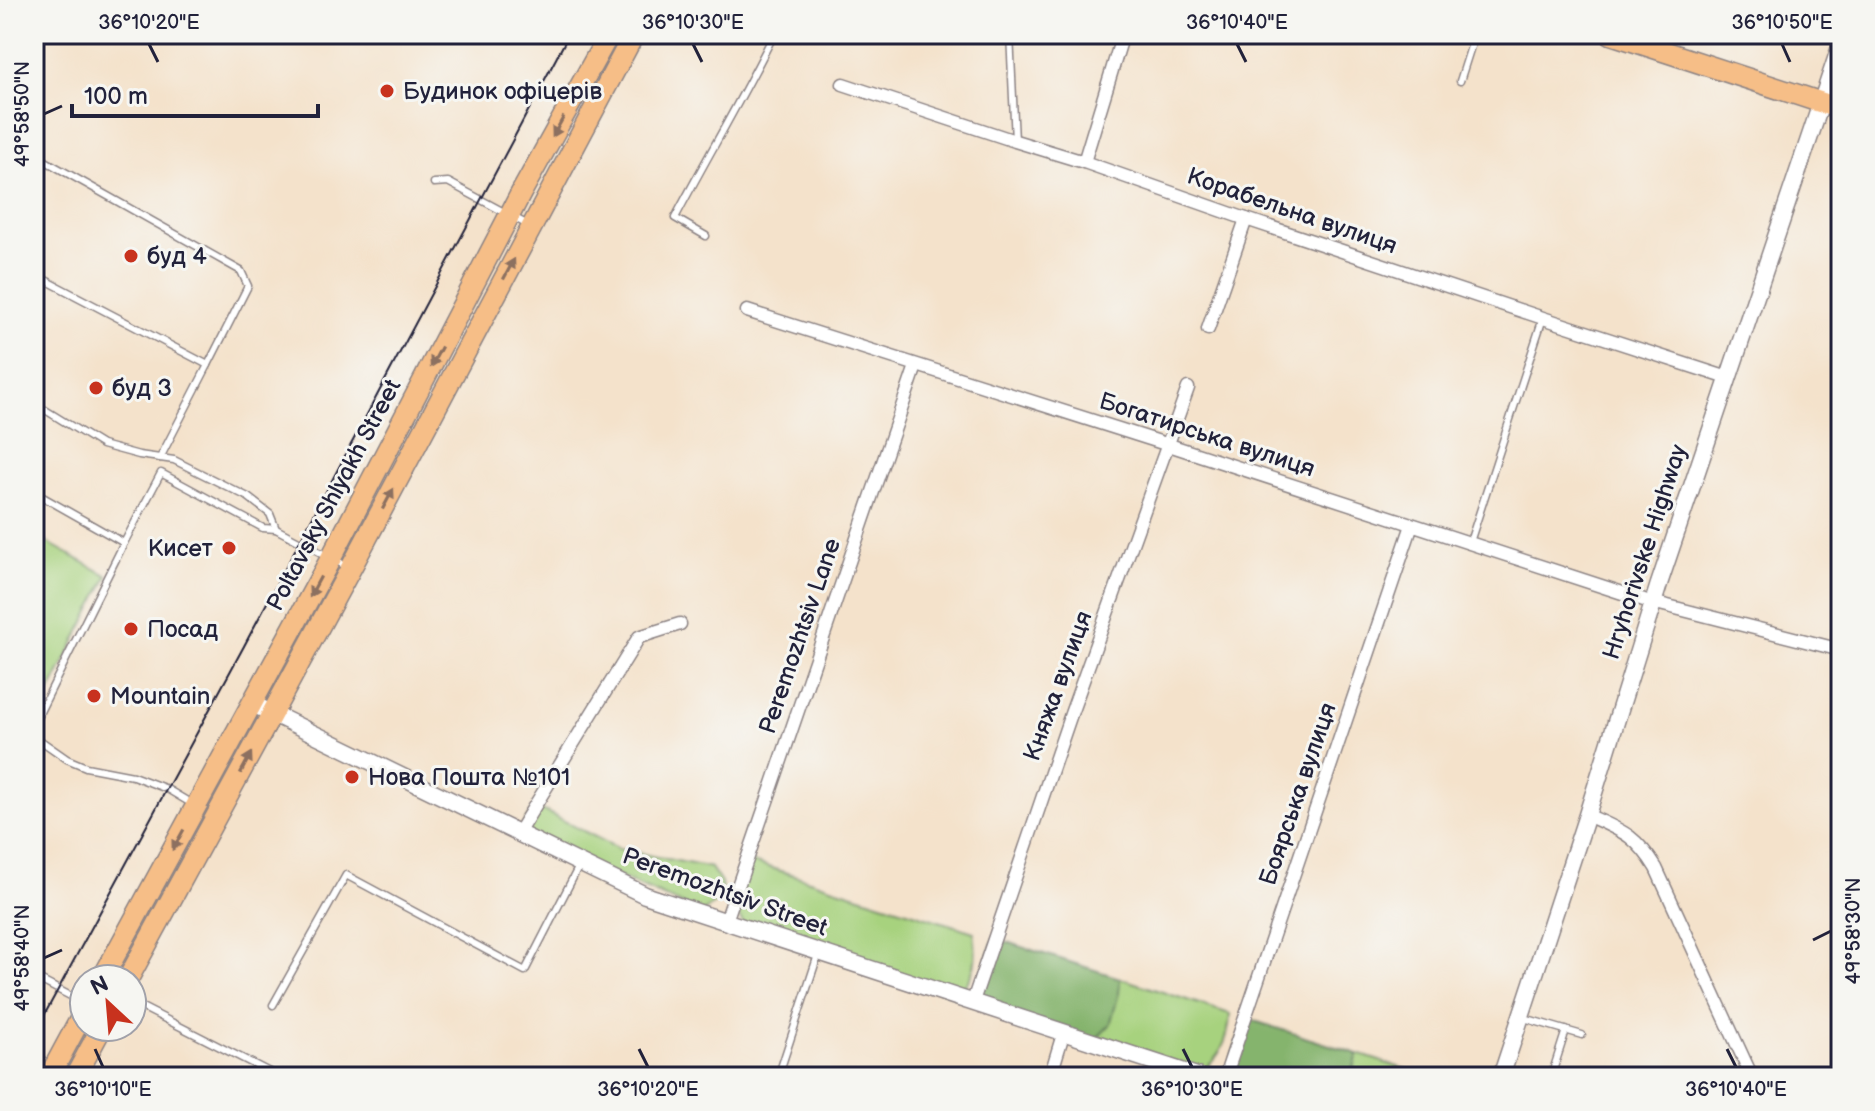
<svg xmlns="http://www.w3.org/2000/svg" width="1875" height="1111" font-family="'Balsamiq Sans',sans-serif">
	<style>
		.green { fill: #a7d27e; stroke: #647a5c; stroke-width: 2 }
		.forest { fill: #85b46d; stroke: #546b54; stroke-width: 2 }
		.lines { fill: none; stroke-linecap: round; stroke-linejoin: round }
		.service-casing { stroke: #8b8283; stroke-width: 9 }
		.minor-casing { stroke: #8b8283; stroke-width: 15 }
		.tertiary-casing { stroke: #8b8283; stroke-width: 19 }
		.primary-casing { stroke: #8b8283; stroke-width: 23 }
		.service { stroke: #fff; stroke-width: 6 }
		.minor { stroke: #fff; stroke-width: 12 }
		.tertiary { stroke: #fff; stroke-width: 16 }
		.primary { stroke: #f6be87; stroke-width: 20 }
		.tram { stroke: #22223b; stroke-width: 2 }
		.oneway { fill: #8c7061 }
		.ticks { fill: none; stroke: #22223b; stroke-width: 3 }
		.poi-dot { fill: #c8321e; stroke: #f6f6f2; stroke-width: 3 }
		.labels { text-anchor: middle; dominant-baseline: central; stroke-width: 6; stroke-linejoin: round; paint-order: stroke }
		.poi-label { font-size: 24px; fill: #22223b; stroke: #f6f6f2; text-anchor: start }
		.street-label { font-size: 24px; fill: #22223b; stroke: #f6f6f2 }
		.neatline { fill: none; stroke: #22223b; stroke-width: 3 }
		.ticks-label { font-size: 20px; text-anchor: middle; fill: #22223b }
	</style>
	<rect width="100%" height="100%" fill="#f6f6f2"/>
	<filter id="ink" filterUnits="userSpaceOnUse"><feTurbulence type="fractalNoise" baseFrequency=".0125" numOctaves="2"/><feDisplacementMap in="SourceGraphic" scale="16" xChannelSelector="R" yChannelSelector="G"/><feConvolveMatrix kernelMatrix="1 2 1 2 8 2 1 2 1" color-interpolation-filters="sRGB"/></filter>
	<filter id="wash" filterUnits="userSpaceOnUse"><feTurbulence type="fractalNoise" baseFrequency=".006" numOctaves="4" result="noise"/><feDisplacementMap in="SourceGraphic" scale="32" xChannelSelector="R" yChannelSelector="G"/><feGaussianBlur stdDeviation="1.8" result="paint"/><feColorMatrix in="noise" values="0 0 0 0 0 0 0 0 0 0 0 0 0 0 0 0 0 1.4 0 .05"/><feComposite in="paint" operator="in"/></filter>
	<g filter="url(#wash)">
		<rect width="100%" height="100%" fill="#f4e2cb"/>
		<g class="green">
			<path d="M34 535 108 576 42 707 34 703Z"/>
			<path d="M534 806 619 849 711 868 721 883 723 897 702 913 518 833Z"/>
			<path d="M746 860 974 932C978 960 976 974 957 996L745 927 732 904Z"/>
			<path d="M1120 978 1230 1014C1229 1043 1219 1058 1197 1076L1094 1041 1119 993Z"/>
			<path d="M1358 1054 1429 1077H1351Z"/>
		</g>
		<g class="forest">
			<path d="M994 938 1120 978 1119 993 1110 1025 1094 1041 973 1001Z"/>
			<path d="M1245 1018 1358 1054 1351 1077H1225Z"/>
		</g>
	</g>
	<g filter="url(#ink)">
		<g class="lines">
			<defs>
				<g id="service">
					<path d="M1010 34 1015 141"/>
					<path d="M1460 81 1475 34"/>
					<path d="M34 160 42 159 241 271 248 286 208 365"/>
					<path d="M434 183 448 182 528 225"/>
					<path d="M706 236 675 218C707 157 743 97 774 34"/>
					<path d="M34 274 208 365 160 458"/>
					<path d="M34 403 102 445 139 455 174 460 248 497 270 514 276 529"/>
					<path d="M34 492 124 543 161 473 263 528 276 529 348 567"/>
					<path d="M1470 542 1543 318"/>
					<path d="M34 724 124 543"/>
					<path d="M34 736 67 759 86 767 133 776 167 789 194 805"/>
					<path d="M34 977 84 1003"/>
					<path d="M132 1002 279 1077"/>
					<path d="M273 1005 346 875 525 971 580 864"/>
					<path d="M1524 1018 1582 1035"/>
					<path d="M778 1077 818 955"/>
					<path d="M1551 1077 1566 1030"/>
				</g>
				<g id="minor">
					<path d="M843 84 1015 141 1084 162 1246 219 1543 318 1728 378"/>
					<path d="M1084 162 1123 34"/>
					<path d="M747 311 1169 445 1644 600 1841 650"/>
					<path d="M1208 329 1246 219"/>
					<path d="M1587 815C1622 831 1635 834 1656 868L1752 1077"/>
					<path d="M518 833 639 637 680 624"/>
					<path d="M726 921 916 366"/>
					<path d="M973 1001 1072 711 1188 388"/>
					<path d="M1050 1077 1064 1031"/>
					<path d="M1225 1077 1412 525"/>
				</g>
				<g id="tertiary">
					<path d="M261 708 645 895 1200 1077"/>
					<path d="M1501 1077 1587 815 1659 584 1841 44"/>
				</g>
				<g id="primary">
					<path d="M1611 34 1841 109"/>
					<path d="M102 979 331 558 521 193 609 34"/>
					<path d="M128 979 351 568 634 34"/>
					<path d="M49 1077 84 1012"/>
					<path d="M75 1077 102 1027"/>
				</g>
			</defs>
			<use href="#service" class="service-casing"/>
			<use href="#minor" class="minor-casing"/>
			<use href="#tertiary" class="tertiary-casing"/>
			<use href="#primary" class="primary-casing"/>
			<use href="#service" class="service"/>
			<use href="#minor" class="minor"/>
			<use href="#tertiary" class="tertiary"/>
			<use href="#primary" class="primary"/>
			<path class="tram" d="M34 1034 244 646 569 34"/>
		</g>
		<defs><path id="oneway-solid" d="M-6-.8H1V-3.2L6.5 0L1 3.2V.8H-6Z" transform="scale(2)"/></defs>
		<g class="oneway">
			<use href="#oneway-solid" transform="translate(558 127) rotate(119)"/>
			<use href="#oneway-solid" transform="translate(509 269) rotate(-62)"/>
			<use href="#oneway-solid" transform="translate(436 357) rotate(118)"/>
			<use href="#oneway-solid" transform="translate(388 499) rotate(-62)"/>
			<use href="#oneway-solid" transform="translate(315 587) rotate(118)"/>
			<use href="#oneway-solid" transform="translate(246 763) rotate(-62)"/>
			<use href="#oneway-solid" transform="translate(178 840) rotate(119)"/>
		</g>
	</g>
	<path class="ticks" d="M149 44 158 62M693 44 702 62M1237 44 1246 62M1782 44 1790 62M44 114 62 106M1813 940 1831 931M44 958 62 950M95 1049 103 1067M639 1049 648 1067M1183 1049 1192 1067M1727 1049 1736 1067"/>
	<g class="poi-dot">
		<circle cx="387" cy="91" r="8"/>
		<circle cx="131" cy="256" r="8"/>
		<circle cx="96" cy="388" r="8"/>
		<circle cx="229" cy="548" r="8"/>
		<circle cx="131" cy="629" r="8"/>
		<circle cx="94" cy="696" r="8"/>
		<circle cx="352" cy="777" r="8"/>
	</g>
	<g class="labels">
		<g class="poi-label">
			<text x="403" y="91">Будинок офіцерів</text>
			<text x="147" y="256">буд 4</text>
			<text x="112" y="388">буд 3</text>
			<text x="213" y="548" text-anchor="end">Кисет</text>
			<text x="147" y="629">Посад</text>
			<text x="110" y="696">Mountain</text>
			<text x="368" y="777">Нова Пошта №101</text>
		</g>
		<g class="street-label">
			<text transform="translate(1292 211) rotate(19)">Корабельна вулиця</text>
			<text transform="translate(1207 435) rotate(18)">Богатирська вулиця</text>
			<text transform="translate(334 495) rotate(-62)">Poltavsky Shlyakh Street</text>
			<text transform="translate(1645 552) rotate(-72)">Hryhorivske Highway</text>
			<text transform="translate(800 636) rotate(-71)">Peremozhtsiv Lane</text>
			<text transform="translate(1058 686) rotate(-70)">Княжа вулиця</text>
			<text transform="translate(1298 794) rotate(-71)">Боярська вулиця</text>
			<text transform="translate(725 892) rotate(20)">Peremozhtsiv Street</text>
		</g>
	</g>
	<rect width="1875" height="1111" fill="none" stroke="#f6f6f2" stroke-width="88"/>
	<g transform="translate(108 1003) rotate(334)"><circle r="38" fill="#f6f6f2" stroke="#a1a1a9" stroke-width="2"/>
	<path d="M0-6L14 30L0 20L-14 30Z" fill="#c8321e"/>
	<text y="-12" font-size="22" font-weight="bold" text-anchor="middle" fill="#22223b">N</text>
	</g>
	<path d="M72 104v12h246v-12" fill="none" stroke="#22223b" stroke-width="4"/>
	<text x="84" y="104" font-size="24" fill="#22223b" stroke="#f6f6f2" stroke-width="6" paint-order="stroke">100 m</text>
	<rect x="44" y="44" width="1787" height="1023" class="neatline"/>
	<g class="ticks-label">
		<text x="149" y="29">36°10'20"E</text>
		<text x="693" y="29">36°10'30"E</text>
		<text x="1237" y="29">36°10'40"E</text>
		<text x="1782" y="29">36°10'50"E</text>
		<text transform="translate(22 114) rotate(-90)" y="7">49°58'50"N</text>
		<text transform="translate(1853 931) rotate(-90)" y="7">49°58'30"N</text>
		<text transform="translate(22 958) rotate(-90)" y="7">49°58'40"N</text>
		<text x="103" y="1096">36°10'10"E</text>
		<text x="648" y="1096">36°10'20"E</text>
		<text x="1192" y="1096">36°10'30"E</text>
		<text x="1736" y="1096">36°10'40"E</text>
	</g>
</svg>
